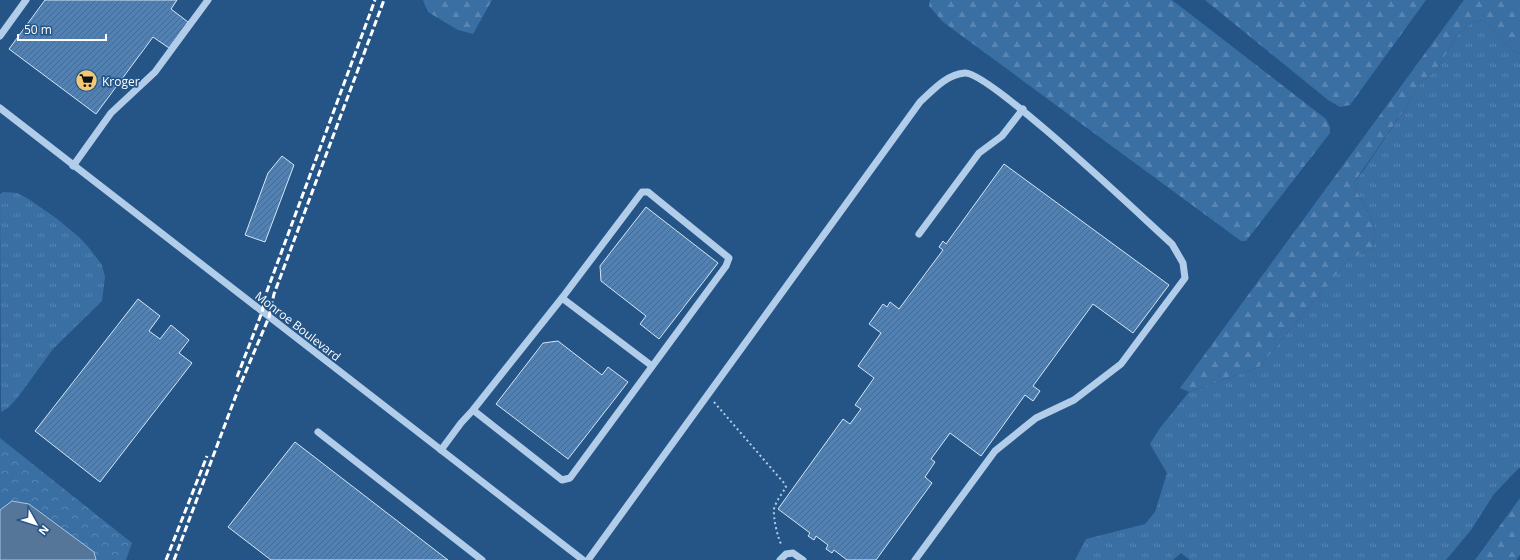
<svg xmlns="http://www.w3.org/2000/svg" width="1520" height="560" font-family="'Open Sans',sans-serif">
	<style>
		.grass { fill: url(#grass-tufts) }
		.forest { fill: url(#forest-firs) }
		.park { fill: url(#park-crowns) }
		.water { fill: #557599; stroke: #a5c8e9 }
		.building { fill: url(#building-hatch); stroke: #d5e6f7 }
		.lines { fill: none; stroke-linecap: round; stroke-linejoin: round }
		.path { stroke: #b1cde9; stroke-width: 2; stroke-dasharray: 2 3; stroke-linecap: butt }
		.minor { stroke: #b1cde9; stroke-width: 7 }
		.rail { stroke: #fff; stroke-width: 3; stroke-dasharray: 7 3; stroke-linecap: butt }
		.labels { text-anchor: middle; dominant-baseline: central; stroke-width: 3.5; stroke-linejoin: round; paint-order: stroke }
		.poi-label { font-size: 12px; fill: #fff; stroke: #255587; text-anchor: start }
		.street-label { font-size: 12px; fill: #fff; stroke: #255587 }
	</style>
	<defs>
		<pattern id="grass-tufts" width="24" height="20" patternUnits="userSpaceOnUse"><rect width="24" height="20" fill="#3a6fa4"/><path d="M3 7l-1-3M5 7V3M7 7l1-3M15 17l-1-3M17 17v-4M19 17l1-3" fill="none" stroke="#5885b2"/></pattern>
		<pattern id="forest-firs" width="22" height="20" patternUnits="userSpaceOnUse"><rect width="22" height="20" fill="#3a6fa4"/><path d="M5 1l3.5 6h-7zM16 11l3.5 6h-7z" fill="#5885b2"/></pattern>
		<pattern id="park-crowns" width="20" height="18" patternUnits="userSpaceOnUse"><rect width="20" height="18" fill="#3a6fa4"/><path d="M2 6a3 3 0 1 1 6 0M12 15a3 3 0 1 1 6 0" fill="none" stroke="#5885b2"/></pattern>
		<pattern id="building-hatch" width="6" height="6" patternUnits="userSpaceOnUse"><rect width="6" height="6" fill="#5281b1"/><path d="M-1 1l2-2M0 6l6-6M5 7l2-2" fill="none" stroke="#4f6984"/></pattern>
	</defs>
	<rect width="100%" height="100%" fill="#255587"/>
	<g class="grass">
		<path d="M1483 20 1513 51 1520 54V467L1494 494 1471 530 1446 560H1190L1181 553 1173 560H1075L1086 539 1145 524 1155 512 1167 473 1150 444 1160 428 1189 392 1259 367 1348 260 1373 248 1375 226 1353 184 1363 171 1408 104 1422 81 1437 69 1456 37 1471 23Z"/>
		<path d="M3 192 17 193 27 198 56 218 79 237 90 249 102 265 105 277 102 301 53 349 18 397 8 408 1 412 0 194Z"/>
	</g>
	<g class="forest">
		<path d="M423 0H492L473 34 458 30 428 12Z"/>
		<path d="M930 0H1172L1326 119 1330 127V133L1246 241H1241L943 22 929 6Z"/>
		<path d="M1205 0H1426L1350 105 1340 107 1328 100Z"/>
		<path d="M1464 0H1520V54L1513 51 1483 20 1471 23 1456 37 1437 69 1422 81 1408 104 1353 184 1375 226 1373 248 1348 260 1259 367 1189 392 1180 388Z"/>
		<path d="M1520 498V555L1516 560H1475Z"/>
	</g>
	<path class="park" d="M0 438 132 543 126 560H0Z"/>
	<path class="water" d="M12 501 29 504 94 552 96 560H0V510Z"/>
	<g class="building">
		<path d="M45 0H177L171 9 188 22 169 48 153 37 96 114 9 49Z"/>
		<path d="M282 156 294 165 265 242 245 235 268 173Z"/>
		<path d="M1004 164 1169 285 1133 333 1093 304 1033 386 1040 391 1033 401 1025 395 981 456 950 433 931 459 935 462 925 477 932 483 876 560H847L834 550 832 553 826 549 828 545 816 536 814 540 808 536 810 533 778 509 843 419 850 424 861 409 855 405 874 378 858 366 881 333 869 324 883 304 887 307 890 302 899 309 943 250 939 247 943 241 946 244Z"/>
		<path d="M646 207 718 263 659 339 640 324 646 316 601 281 600 266Z"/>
		<path d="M138 299 160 316 149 331 160 339 171 325 189 340 179 353 192 363 100 482 35 431Z"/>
		<path d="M558 341 602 375 608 367 628 382 568 459 496 404 543 343Z"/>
		<path d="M295 442 448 560H271L228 527Z"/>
	</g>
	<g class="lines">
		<path class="path" d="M714 402 784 483 786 487C782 494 776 501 774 509 773 518 778 539 782 546"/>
		<g class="minor">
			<path d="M0 36 26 0"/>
			<path d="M0 108 583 560"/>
			<path d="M73 166 111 113 155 72 208 0"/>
			<path d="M919 234 979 153 1002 136 1023 109"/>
			<path d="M562 298 652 366"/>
			<path d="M318 432 482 560"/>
			<path d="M441 450 461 423 473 410 562 298 642 192H648L729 258 726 266 570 478 562 480 473 410"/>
			<path d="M588 560 920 102C933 90 947 74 965 73 990 72 1144 219 1172 244L1183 263 1185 278 1121 364 1074 400 1036 418 995 451 915 560"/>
			<path d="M780 560 786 554 793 553 803 560"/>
		</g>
		<g class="rail">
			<path d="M237 377 262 312 267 291 375 0"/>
			<path d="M166 560 207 456"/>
			<path d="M174 560 238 390 269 317 274 294 384 0"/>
		</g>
	</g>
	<defs>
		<symbol id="supermarket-disc" viewBox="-11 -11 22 22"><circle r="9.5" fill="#f2c875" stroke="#255587"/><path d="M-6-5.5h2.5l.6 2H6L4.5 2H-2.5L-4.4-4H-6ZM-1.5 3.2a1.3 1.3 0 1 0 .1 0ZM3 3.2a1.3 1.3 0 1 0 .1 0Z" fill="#111"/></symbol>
	</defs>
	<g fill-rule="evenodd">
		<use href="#supermarket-disc" x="74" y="68" width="25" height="25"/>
	</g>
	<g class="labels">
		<g class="poi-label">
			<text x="102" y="81">Kroger</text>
		</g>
		<g class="street-label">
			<text transform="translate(298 326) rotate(38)">Monroe Boulevard</text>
		</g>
	</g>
	<g transform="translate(36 524) rotate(129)" stroke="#255587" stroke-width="3" paint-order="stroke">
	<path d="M0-3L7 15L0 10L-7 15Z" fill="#ffffff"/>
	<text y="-6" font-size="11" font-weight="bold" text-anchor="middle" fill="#ffffff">N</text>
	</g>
	<path d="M18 34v6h88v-6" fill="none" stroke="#ffffff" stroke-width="2"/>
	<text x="24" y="34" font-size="12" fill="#ffffff" stroke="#255587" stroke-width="3" paint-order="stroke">50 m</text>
</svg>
